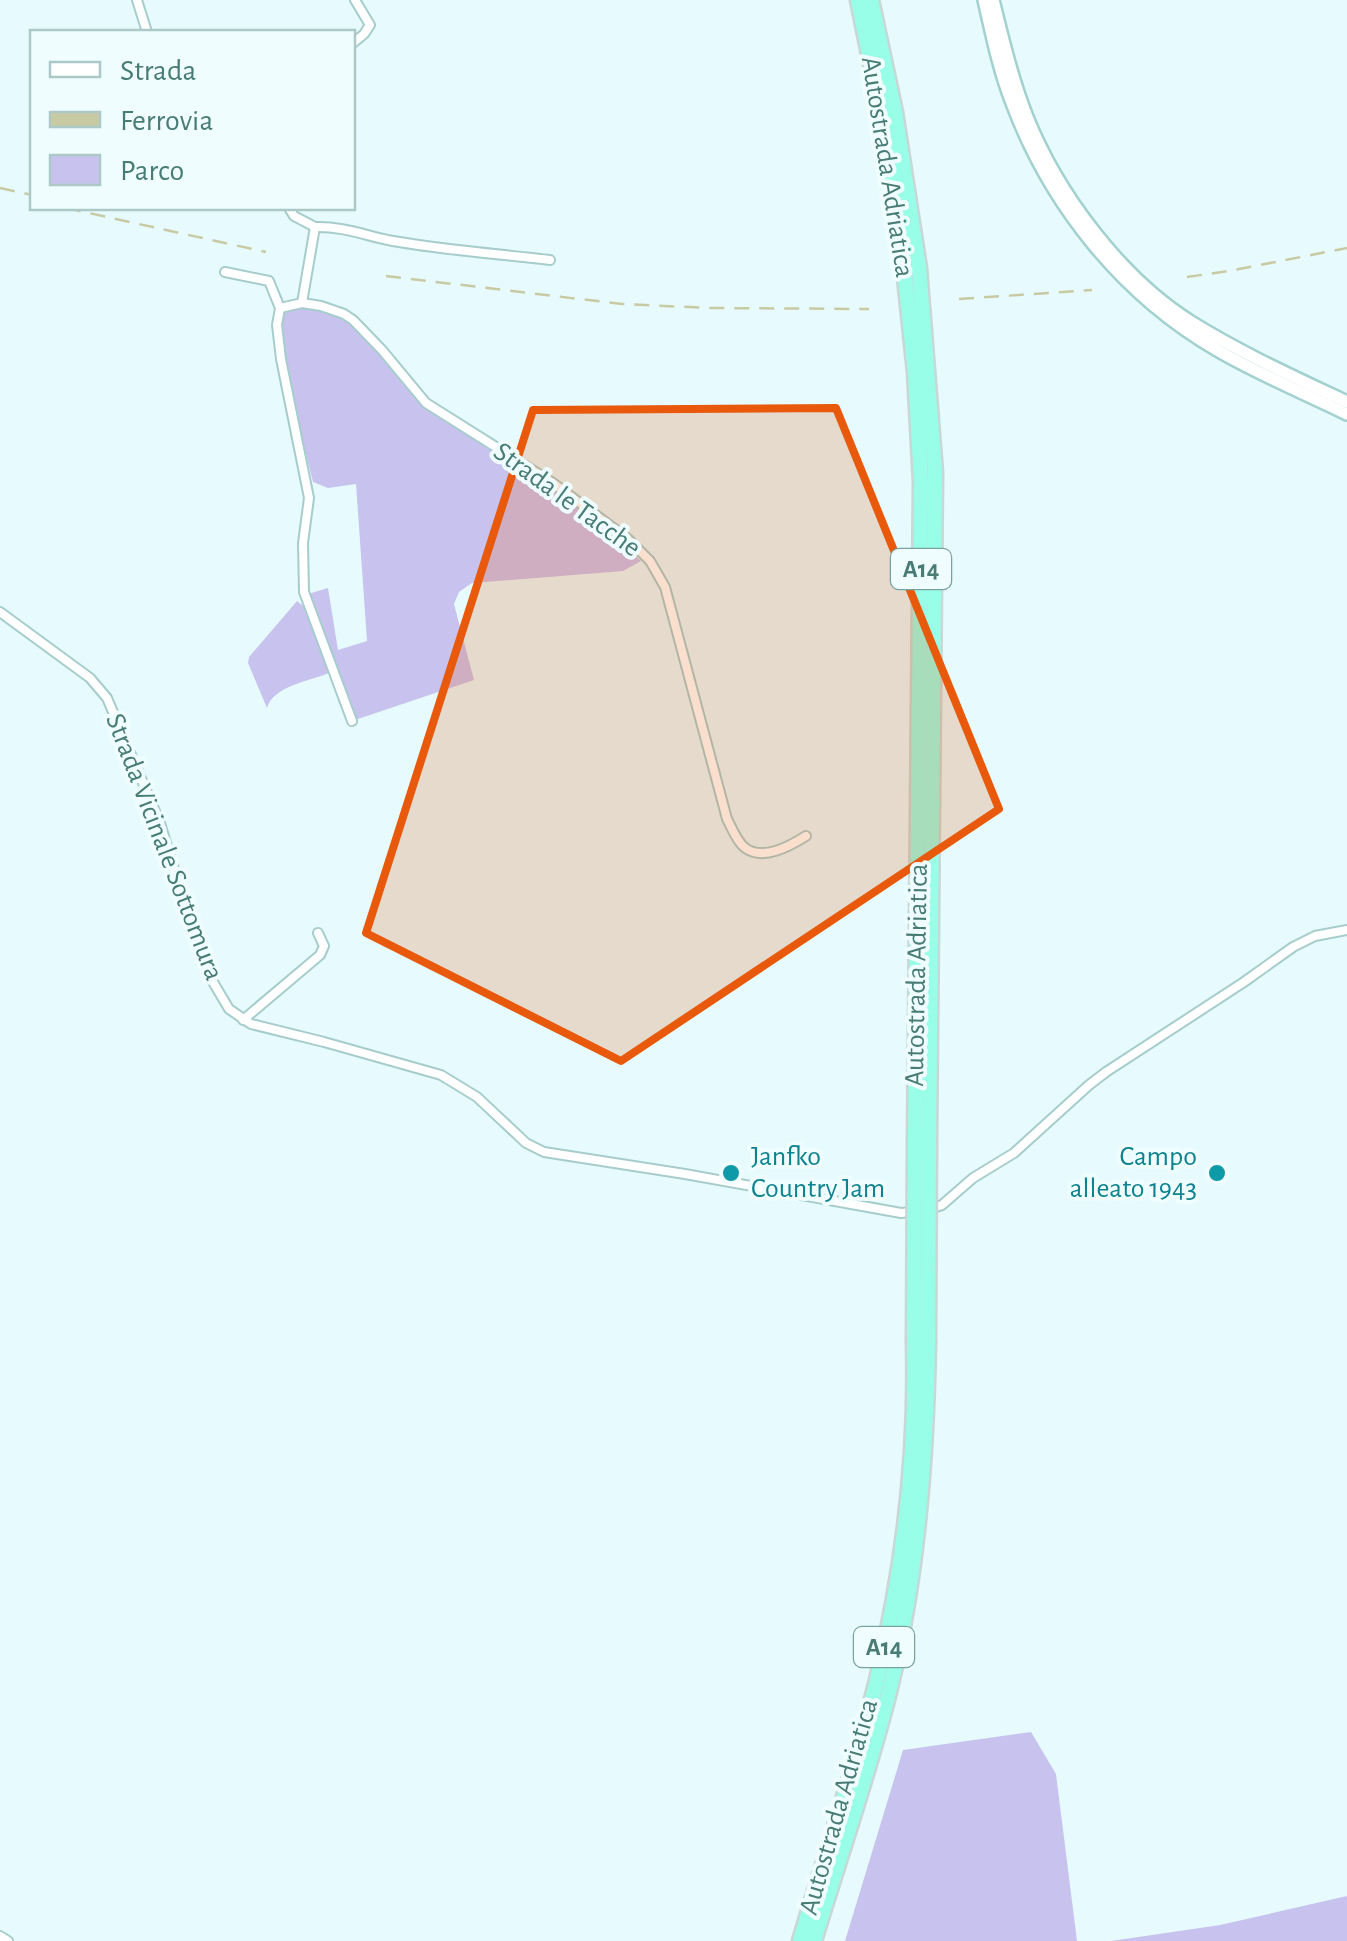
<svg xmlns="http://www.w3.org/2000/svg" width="1347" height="1941" font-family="'Alegreya Sans',sans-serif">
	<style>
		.green { fill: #c8c3ee }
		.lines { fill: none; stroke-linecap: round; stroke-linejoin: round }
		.minor-casing { stroke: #a6cdcc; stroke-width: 12 }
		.secondary-casing { stroke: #a3d1cf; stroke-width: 16 }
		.motorway-casing { stroke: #c8d8d6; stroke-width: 19 }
		.minor { stroke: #fff; stroke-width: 8 }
		.secondary { stroke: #fff; stroke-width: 11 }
		.motorway { stroke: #98fee8; stroke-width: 14 }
		.rail { stroke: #c8caa3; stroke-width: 2.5; stroke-dasharray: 15 10; stroke-linecap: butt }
		.motorway-bridge-casing { stroke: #c8d8d6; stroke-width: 19; stroke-linecap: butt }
		.motorway-bridge { stroke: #98fee8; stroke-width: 14 }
		.marked { fill: #e8590c; fill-opacity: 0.2; stroke: #e8590c; stroke-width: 8; stroke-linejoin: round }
		.culture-dot { fill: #0f9aa8; stroke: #effdff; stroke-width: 4 }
		.labels { text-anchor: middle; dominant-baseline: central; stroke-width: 8; stroke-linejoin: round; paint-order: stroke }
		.shield { fill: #effdff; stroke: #7aa39e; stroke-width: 2.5 }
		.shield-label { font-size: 25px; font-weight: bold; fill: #487c75 }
		.street-label { font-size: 28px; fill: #487c75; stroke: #effdff }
		.culture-label { font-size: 28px; fill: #0d838f; stroke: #effdff; text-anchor: start }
	</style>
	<rect width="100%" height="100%" fill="#e7fbfe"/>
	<g class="green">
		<path d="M302 303 344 314 426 403 553 483 641 561 623 571 472 583 459 592 454 604 474 680 352 721 308 594 328 588 338 650 367 641 356 484 328 488 313 482 287 379 282 317 291 305Z"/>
		<path d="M297 601 306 608 329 673C310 681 273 686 267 708L248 663 249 657Z"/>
		<path d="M1031 1732 1056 1774 1077 1941H845L903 1750Z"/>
		<path d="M1347 1896V1941H1111L1220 1925Z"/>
	</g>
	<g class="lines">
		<defs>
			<g id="minor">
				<path d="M137 0 147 32"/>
				<path d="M352 44 364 34 370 25 355 0"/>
				<path d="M289 208 294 216 315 227"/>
				<path d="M225 272 269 281 280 308 277 325 281 359 309 498 303 543 304 592 352 721"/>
				<path d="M302 303 315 227C342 226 367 236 393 241 445 250 498 254 550 260"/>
				<path d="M280 308 302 303 321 306 344 314 353 320 382 350 426 403 553 483 628 539 650 561 665 587 727 819C732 828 736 840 744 847 762 862 790 846 806 836"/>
				<path d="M0 612 90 678 107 698 160 823 188 915 213 982 229 1009 251 1024 324 1042 441 1075 477 1097 526 1143 544 1152 685 1174 901 1213 924 1211 942 1205 973 1178 1014 1153 1089 1085 1106 1072 1244 982 1293 947 1315 936 1347 930"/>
				<path d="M243 1020 320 955 324 946 318 933"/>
				<path d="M0 1936 8 1941"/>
			</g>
			<g id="secondary">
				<path d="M984 0C992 35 999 70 1012 103 1050 205 1122 295 1217 350 1258 374 1304 393 1347 414"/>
				<path d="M993 0C1003 40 1012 79 1027 117 1058 194 1120 277 1191 322 1241 353 1294 377 1347 402"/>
			</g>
			<g id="motorway">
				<path d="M858 0 882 118 899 221 915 372 921 482 915 1143"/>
				<path d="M871 0 895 112 919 268 935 472 929 1143"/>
				<path d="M800 1941C825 1856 854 1771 876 1684 903 1573 917 1457 914 1343"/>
				<path d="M814 1941C839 1858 868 1776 889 1692 917 1578 926 1461 928 1344"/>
			</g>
		</defs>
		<use href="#minor" class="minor-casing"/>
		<use href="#secondary" class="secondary-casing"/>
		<use href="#motorway" class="motorway-casing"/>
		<use href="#minor" class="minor"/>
		<use href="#secondary" class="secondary"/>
		<use href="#motorway" class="motorway"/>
		<g class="rail">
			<path d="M0 188 32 195"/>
			<path d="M66 208 266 252"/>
			<path d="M386 276 622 304 710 308 869 309"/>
			<path d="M1187 277 1229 271 1347 248"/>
			<path d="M959 299 1092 290"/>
		</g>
		<defs>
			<g id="motorway-bridge">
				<path d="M914 1343 915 1143"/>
				<path d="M928 1344 929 1143"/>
			</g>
		</defs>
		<use href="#motorway-bridge" class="motorway-bridge-casing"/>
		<use href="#motorway-bridge" class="motorway-bridge"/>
	</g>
	<path class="marked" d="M836 408 999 809 621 1061 366 933 533 410Z"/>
	<g class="culture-dot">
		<circle cx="731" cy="1173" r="10"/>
		<circle cx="1217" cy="1173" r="10"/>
	</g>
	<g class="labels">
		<g class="shield">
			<rect x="891" y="549" width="60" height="40" rx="8"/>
			<rect x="854" y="1627" width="60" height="40" rx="8"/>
		</g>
		<g class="shield-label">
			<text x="921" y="569">A14</text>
			<text x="884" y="1647">A14</text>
		</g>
		<g class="street-label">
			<text transform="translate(887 167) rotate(81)">Autostrada Adriatica</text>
			<text transform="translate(567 500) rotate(36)">Strada le Tacche</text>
			<text transform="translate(164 847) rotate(69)">Strada Vicinale Sottomura</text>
			<text transform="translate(917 975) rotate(-89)">Autostrada Adriatica</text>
			<text transform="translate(839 1807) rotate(-74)">Autostrada Adriatica</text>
		</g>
		<g class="culture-label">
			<text x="751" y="1157">Janfko<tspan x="751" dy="32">Country Jam</tspan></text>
			<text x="1197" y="1157" text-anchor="end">Campo<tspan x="1197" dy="32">alleato 1943</tspan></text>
		</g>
	</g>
	<rect x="30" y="30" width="325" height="180" fill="#effdff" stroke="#acc9c8" stroke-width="2.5"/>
	<rect x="50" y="62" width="50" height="15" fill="#ffffff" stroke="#acc9c8" stroke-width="2.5"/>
	<text x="120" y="80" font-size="30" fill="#487c75">Strada</text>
	<rect x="50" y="112" width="50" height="15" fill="#c8caa3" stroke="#acc9c8" stroke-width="2.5"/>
	<text x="120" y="130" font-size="30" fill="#487c75">Ferrovia</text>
	<rect x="50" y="155" width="50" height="30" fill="#c8c3ee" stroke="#acc9c8" stroke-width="2.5"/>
	<text x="120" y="180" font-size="30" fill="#487c75">Parco</text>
</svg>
